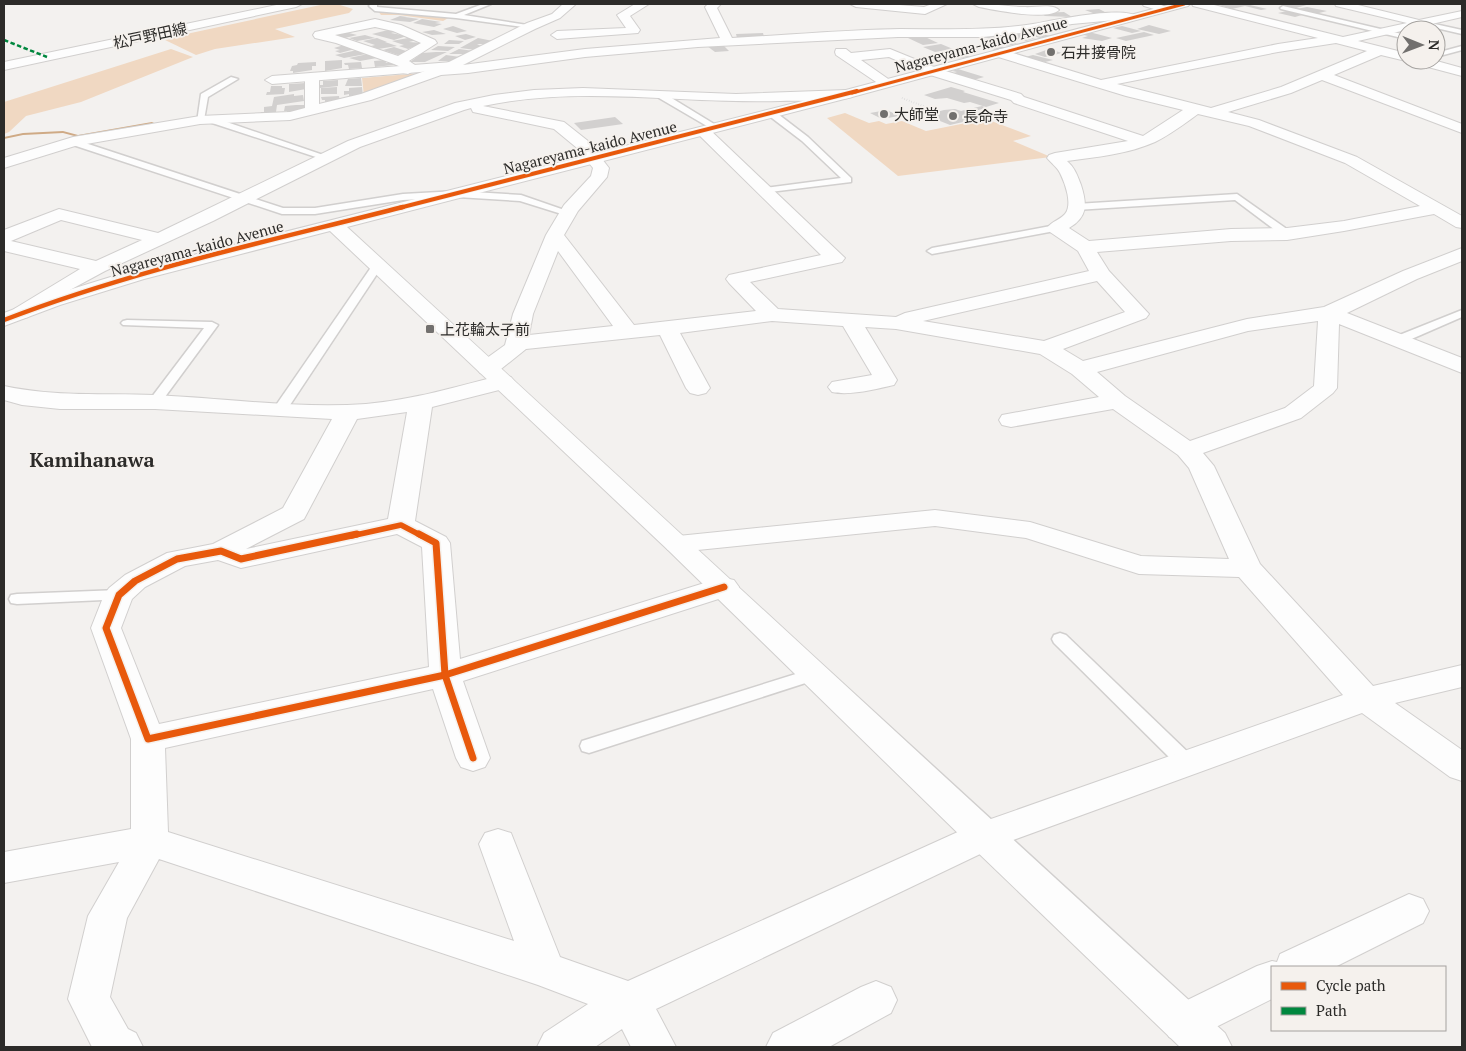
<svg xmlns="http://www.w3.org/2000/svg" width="1466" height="1051" font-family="'PT Serif','Noto Sans JP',serif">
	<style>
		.green { fill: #f0d8c2 }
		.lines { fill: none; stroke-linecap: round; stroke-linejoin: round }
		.stream { fill: #cfaa85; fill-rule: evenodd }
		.building { fill: #d2d0cf }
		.lane-casing { stroke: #d1cfce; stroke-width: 3 }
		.street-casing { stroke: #d1cfce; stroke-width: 2 }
		.secondary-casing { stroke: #d1cfce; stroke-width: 2 }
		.primary-casing { stroke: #d1cfce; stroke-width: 2 }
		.path { stroke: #d4d4d4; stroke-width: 2; stroke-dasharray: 0.5 2; stroke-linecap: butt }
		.lane { fill: #fdfdfd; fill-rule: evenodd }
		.street { fill: #fdfdfd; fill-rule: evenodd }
		.secondary { fill: #fdfdfd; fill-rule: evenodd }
		.primary { fill: #fdfdfd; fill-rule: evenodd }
		.quiet { stroke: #00873e; stroke-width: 2.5; stroke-dasharray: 4.5 2.5; stroke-linecap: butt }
		.cycleway-far4-casing { stroke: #f5f1ed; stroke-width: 4.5 }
		.cycleway-far3-casing { stroke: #f5f1ed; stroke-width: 5.5 }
		.cycleway-far2-casing { stroke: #f5f1ed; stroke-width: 7 }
		.cycleway-far1-casing { stroke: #f5f1ed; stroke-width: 9 }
		.cycleway-casing { stroke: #f5f1ed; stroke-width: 10 }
		.cycleway-far4 { stroke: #e8590c; stroke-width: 3 }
		.cycleway-far3 { stroke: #e8590c; stroke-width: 4 }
		.cycleway-far2 { stroke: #e8590c; stroke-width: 4.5 }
		.cycleway-far1 { stroke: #e8590c; stroke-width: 5.5 }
		.cycleway { stroke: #e8590c; stroke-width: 7 }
		.poi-dot { fill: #72706e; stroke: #f5f1ed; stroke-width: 2 }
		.labels { text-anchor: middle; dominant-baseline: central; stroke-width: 4; stroke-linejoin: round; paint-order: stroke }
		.far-street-label { font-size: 15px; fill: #2c2b29; stroke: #f5f1ed }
		.far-poi-label { font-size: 15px; fill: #2c2b29; stroke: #f5f1ed; text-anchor: start }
		.quarter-label { font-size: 20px; font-weight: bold; fill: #2c2b29; stroke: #f5f1ed }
	</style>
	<rect width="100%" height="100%" fill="#f3f1ef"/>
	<g class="green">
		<path d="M325 4H337L353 9 349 13 275 29 295 37 215 49 196 55 163 39Z"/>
		<path d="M378 11 452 16 443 21 399 15H381Z"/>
		<path d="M171 49 193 57 81 102 26 116 9 132 4 134V102Z"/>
		<path d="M422 73 364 96 362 78Z"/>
		<path d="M845 113 869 123 879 121 886 124 902 121 926 131 986 119 1031 136 1013 141 1051 157 898 176 827 118Z"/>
	</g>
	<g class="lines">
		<path class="stream" d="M152 122 154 123V124L78 137 63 133 23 135 4 139V137L23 133 63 131 78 135Z"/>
	</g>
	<g class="building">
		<path d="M1216 4H1246L1267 9 1261 10 1245 6 1232 9Z"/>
		<path d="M1287 4H1310L1296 8 1282 5Z"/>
		<path d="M1307 7 1327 11 1315 14 1296 9Z"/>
		<path d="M1099 9 1109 14 1098 15 1085 10Z"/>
		<path d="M1287 11 1302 15 1295 17 1278 13Z"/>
		<path d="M1064 12 1072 17 1045 16 1041 13Z"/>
		<path d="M400 16 407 17H405L419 19 410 22 390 20Z"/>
		<path d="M422 19 441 22 435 23 442 24 434 27 413 23Z"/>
		<path d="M1149 25 1171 31 1159 34 1137 29Z"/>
		<path d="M453 26 467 31 457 33 443 29Z"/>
		<path d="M1122 26 1141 31 1132 33 1113 28Z"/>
		<path d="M388 30 395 32 391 33 407 36 394 40 372 34Z"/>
		<path d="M434 30 446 34 432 35 422 32Z"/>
		<path d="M1028 30 1050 36 1040 38 1017 32Z"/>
		<path d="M345 32 357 35 345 38 334 34Z"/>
		<path d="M1089 32 1097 34 1112 38 1102 41 1082 38 1088 36 1080 34Z"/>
		<path d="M1144 32 1154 35 1126 41 1116 38Z"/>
		<path d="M763 33 764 37 737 38 736 34Z"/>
		<path d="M466 34 476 37 465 40 455 36Z"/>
		<path d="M1019 34 1036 38 1026 41 1008 36Z"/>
		<path d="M365 35 375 38 357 41 349 38Z"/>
		<path d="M923 36 938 43 923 45 908 38Z"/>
		<path d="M994 36 1018 44 1006 46 985 37Z"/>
		<path d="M377 38 387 42H385L397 46 378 49 371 46 375 45 363 41Z"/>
		<path d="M408 38 417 40 409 42 423 43 408 49 399 46 404 45 392 41Z"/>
		<path d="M478 38 493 41 487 44H477L481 46 476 50 460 48Z"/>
		<path d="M449 40 464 41 459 44H444Z"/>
		<path d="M992 43 1006 48 995 50 981 45Z"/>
		<path d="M941 44 953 49 935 52 923 47Z"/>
		<path d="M344 45 355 49 340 53 335 51 340 50 334 48Z"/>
		<path d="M723 45 729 51 715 52 707 46Z"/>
		<path d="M438 46 455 47 448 51 431 50Z"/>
		<path d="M394 47 409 52 398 55 383 50Z"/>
		<path d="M459 49 474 51 468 54H449Z"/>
		<path d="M1049 49 1062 53 1045 57 1035 54Z"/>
		<path d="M357 50 366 54 344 58 335 55Z"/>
		<path d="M956 50 970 57 954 59 941 52Z"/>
		<path d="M436 52H447L425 62H410L422 53Z"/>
		<path d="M368 54 377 58 360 61 349 58Z"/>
		<path d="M446 55 460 57 451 61H438Z"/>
		<path d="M1033 55 1053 60 1045 62 1025 57Z"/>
		<path d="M342 60V68L325 71V61Z"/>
		<path d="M385 60 386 63H393V65L375 67 374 61Z"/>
		<path d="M316 62V66H312V70L293 73V71H290L292 66 297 65 298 63Z"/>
		<path d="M361 62 362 68 349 69 348 65H345L344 63Z"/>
		<path d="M958 69 984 77 970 81 950 74 957 72 952 71Z"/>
		<path d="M361 78 362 86H345L348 79Z"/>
		<path d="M338 80V86L320 88V85H323V81Z"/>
		<path d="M306 83V89L289 92V84Z"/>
		<path d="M271 86H282V88H285L284 94 266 95 267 92H270Z"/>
		<path d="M337 87V94H321V88Z"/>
		<path d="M362 87 363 96 349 97V94L344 95V91H349V88Z"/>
		<path d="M951 87 965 91 963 92 999 103 986 107 970 102 964 103 947 98 935 99 924 95Z"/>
		<path d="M294 94V96L303 95 304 101 277 105 276 112 273 113V115L260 116 261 112H264V107L272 106 274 97Z"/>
		<path d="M339 96 340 102 325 104V100H322L321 97Z"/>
		<path d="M296 105H305V110L287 113V111H284L285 106Z"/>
		<path d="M982 106 987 108 965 113 980 118 950 125 925 115 944 110 955 109 961 111Z"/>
		<path d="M887 110 899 116 882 119 870 113Z"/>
		<path d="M615 117 623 124 581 130 574 123Z"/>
	</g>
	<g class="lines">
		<defs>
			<g id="lane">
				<path d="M371 4H377V7L456 14 483 4H491L464 15 534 26 531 28 456 18 375 11 369 6Z"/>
				<path d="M1283 6 1406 35V39L1281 9 1280 8Z"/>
				<path d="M1421 21 1462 30V34L1419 24 1418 23Z"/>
				<path d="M1462 46V50L1436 57V53Z"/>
				<path d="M231 77 238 79 208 97 204 120 197 122 201 94Z"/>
				<path d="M659 94H665L719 127 712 129 659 98Z"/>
				<path d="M768 111H774L808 137 851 178V182L762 193V189L765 188 841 178 802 141 768 115Z"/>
				<path d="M209 118H215L329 157 322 159 209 122Z"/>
				<path d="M73 139 283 208H315L403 194 457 191 521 195 573 213 568 216 520 201 457 197 403 200 315 214H282L70 144 69 142Z"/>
				<path d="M1237 194 1291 232V236H1283L1235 200 1076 210 1071 207 1076 204Z"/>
				<path d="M1056 225 1060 226V230L932 254 927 251 932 248Z"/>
				<path d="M378 262 383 265 286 411 279 415 274 414 272 411 374 263Z"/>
				<path d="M1462 310V317L1400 344 1396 345 1390 341 1392 338Z"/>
				<path d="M127 320 212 322 218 325 159 405 154 406 148 402 204 328 123 325 121 323 123 321Z"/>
				<path d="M119 590 125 591 127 595 125 599 17 604 11 603 9 599 11 595 17 594Z"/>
				<path d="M1060 633 1066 635 1194 758 1197 763 1194 768 1187 770 1180 768 1054 643 1052 639 1054 635Z"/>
				<path d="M815 668 821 670 824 674 821 678 589 753 582 751 580 746 582 741Z"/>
			</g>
			<g id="street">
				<path d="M563 4H576L560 18 535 29 463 65 585 49 720 38 705 7 708 4H721L717 8 732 38C788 35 844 30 900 29 944 29 989 31 1033 24 1051 21 1125 5 1137 17L1131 21 1115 20 1072 24 1031 32 983 37H898L698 47 585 57 468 73 441 75 371 100 290 120 200 124 75 146 4 168V158L73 137 200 116 290 112 305 108V77L312 73 319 77V104L361 94 447 63 527 23 552 14Z"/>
				<path d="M635 4H649L630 16 640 30 638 33 557 39 551 35 557 31 626 28 617 15Z"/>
				<path d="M850 4H887L924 7 932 4H947L925 14 856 7Z"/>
				<path d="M973 4C991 3 1007 7 1024 7 1034 8 1052 3 1059 10 1048 21 995 10 979 7Z"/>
				<path d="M1142 4H1159L1170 9 1164 12 1144 6Z"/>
				<path d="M1192 4H1210L1343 37 1407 23 1336 6 1335 4H1354L1419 20 1462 11V17L1358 41 1406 53V60H1410L1406 61 1381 55 1334 75 1462 124V133L1322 80 1291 93 1228 112 1259 120 1357 157 1462 216V228L1456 227 1434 214 1344 231 1287 240 1231 241 1097 252 1109 271 1149 314 1146 318 1063 349 1083 361 1247 319 1324 307 1403 271 1462 248V261L1417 279 1347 313 1462 358V373L1339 324 1337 388 1333 393 1301 418 1203 453 1214 466 1260 564 1373 686 1462 665V687L1395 703 1462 750V781L1450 777 1362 713 997 846 656 1009 676 1047H631L622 1029 595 1047H537L544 1033 588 1004 538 985 159 859 127 918 110 997 128 1029 136 1033 143 1047H92L68 999 88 916 119 862 4 883V852L131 829V739L91 628 104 595 109 588 125 575 167 553 213 544 283 508 332 419 155 409H60L22 405 4 400V386C56 397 102 393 154 395 225 398 296 409 366 404 413 400 458 386 503 375L511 377 515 382 511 387 432 407 415 521 446 537 450 543 460 659 714 580 724 578 734 580 739 587 734 594 463 681 490 758 485 767 473 771 461 767 456 758 433 689 165 748 168 832 514 941 479 844 485 833 498 829 511 833 560 957 628 981 971 826 1343 695 1239 577 1139 574 1026 538 935 526 678 552 668 550 664 544 668 538 678 536 935 510 1030 522 1141 556 1229 559 1189 468 1178 455 1113 409 1011 427 1002 425 999 420 1002 415 1099 397 1072 374 1040 354 896 329 865 327 897 380 894 385C876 389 850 396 832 392L828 387 832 382 872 375 843 326 772 321 680 333 710 388 706 393 698 395 690 393 686 388 660 335 526 349 496 373 488 375 480 373 477 368 480 363 505 345 513 314 546 235 564 205 591 176 593 168 577 148 554 129 473 112 471 108 464 110 360 147 213 221 105 271 68 291 28 317 21 319 14 317 11 313 14 309 80 269 4 251V230L59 209 158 233 348 141 455 103 494 95 534 90 583 88 736 94 847 90 852 91 854 94 852 97C830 103 803 100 780 101 681 104 580 85 483 106L564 122 588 141 609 168 607 177 578 211 564 235 634 325 756 311 729 283 726 279 729 275 821 255 698 134 695 131 698 128H708L845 258 842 262 750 282 778 309 896 317 905 313 1089 271 1078 251 1050 232 1047 228C1052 221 1060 220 1065 214 1073 204 1065 183 1060 173 1057 167 1051 163 1047 158L1049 155 1055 153 1128 141 1014 103 1011 100 927 74 889 57 861 60 894 83 892 86H882L836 55 835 52 836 49H846L851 53 890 49 939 69 1021 94 1024 97 1143 136 1183 110 1126 96 995 56 994 53 1000 49 1101 80 1278 44 1318 38 1193 6ZM1336 43 1367 51 1281 87 1211 108 1117 84 1278 52ZM1198 114 1249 126 1345 163 1420 206 1344 221 1287 228 1231 229 1089 241 1069 228C1088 217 1087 204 1081 185 1077 175 1075 168 1067 161 1097 157 1128 154 1155 142 1171 134 1184 124 1198 114ZM61 220 142 240 96 261 11 241ZM558 251 613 326 529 335 533 314ZM1097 281 1125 312 1044 341 923 321ZM1318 321 1314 386 1285 408 1190 441 1125 396 1097 372 1248 331ZM407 412 388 519 246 549 304 519 357 419ZM397 534 422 547 429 667 159 724 121 628 132 599 145 587 185 566 218 560 241 568Z"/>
				<path d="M375 19 401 25 435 40 437 43 409 61 415 65V70L408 74 403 73 401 67 394 64 336 43 315 38 313 35 315 32ZM375 27 393 31 421 43 398 56 335 35Z"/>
				<path d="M1411 60H1433L1462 68V76L1413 63Z"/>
				<path d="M1409 894 1423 899 1429 911 1423 923 1335 967H1272V999L1184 1043 1169 1037 1163 1023 1169 1009 1257 966 1272 961 1277 962 1280 954Z"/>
				<path d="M876 981 891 987 897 1000 891 1013 829 1047H766L773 1033 861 987Z"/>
			</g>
			<g id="secondary">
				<path d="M1172 4H1190L1188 6 852 97 347 227C640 495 931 766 1225 1033L1232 1047H1180L971 846 668 550 330 231 144 279 60 305 4 326V313L46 297 130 271 842 91Z"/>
				<path d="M452 62 457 63 459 66 457 69 272 84 265 80 272 76Z"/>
			</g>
			<path id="primary" d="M281 4H302L296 7 4 70V62Z"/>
		</defs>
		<use href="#lane" class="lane-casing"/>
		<use href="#street" class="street-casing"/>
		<use href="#secondary" class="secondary-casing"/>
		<use href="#primary" class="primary-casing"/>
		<path class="path" d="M902 98 936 111"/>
		<use href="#lane" class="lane"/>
		<use href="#street" class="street"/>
		<use href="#secondary" class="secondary"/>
		<use href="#primary" class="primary"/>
		<path class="quiet" d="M4 40 47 57"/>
		<defs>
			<path id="cycleway-far4" d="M852 93 1184 4"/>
			<path id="cycleway-far3" d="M399 208 857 91"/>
			<path id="cycleway-far2" d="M4 320C133 270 270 241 403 207"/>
			<path id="cycleway-far1" d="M351 536 401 525 422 536"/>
			<g id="cycleway">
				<path d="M357 534 241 559 221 551 177 559 135 581 119 595 106 628 148 739 445 675"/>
				<path d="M419 534 436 543 445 675"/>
				<path d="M445 675 473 758"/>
				<path d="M445 675 724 587"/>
			</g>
		</defs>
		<use href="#cycleway-far4" class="cycleway-far4-casing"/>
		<use href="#cycleway-far3" class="cycleway-far3-casing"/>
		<use href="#cycleway-far2" class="cycleway-far2-casing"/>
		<use href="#cycleway-far1" class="cycleway-far1-casing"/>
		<use href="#cycleway" class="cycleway-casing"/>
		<use href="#cycleway-far4" class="cycleway-far4"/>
		<use href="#cycleway-far3" class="cycleway-far3"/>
		<use href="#cycleway-far2" class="cycleway-far2"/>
		<use href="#cycleway-far1" class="cycleway-far1"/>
		<use href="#cycleway" class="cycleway"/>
	</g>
	<g class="poi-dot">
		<circle cx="1051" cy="52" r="5"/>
		<circle cx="884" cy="114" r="5"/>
		<circle cx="953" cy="116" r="5"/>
		<rect x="425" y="324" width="10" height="10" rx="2.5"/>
	</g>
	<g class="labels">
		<g class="far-street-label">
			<text transform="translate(150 35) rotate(-12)">松戸野田線</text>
			<text transform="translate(981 44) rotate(-15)">Nagareyama-kaido Avenue</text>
			<text transform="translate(590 147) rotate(-14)">Nagareyama-kaido Avenue</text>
			<text transform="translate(197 248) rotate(-15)">Nagareyama-kaido Avenue</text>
		</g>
		<g class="far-poi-label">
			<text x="1061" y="52">石井接骨院</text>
			<text x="894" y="114">大師堂</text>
			<text x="963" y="116">長命寺</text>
			<text x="440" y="329">上花輪太子前</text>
		</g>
		<g class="quarter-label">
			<text x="92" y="459">Kamihanawa</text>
		</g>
	</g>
	<rect width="1466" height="1051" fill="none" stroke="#2c2b29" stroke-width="10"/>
	<rect x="1271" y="966" width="175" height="65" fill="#f5f1ed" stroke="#a5a29f"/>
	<rect x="1281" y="982" width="25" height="8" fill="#e8590c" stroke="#a5a29f"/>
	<text x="1316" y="991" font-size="15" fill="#2c2b29">Cycle path</text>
	<rect x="1281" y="1007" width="25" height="8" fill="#00873e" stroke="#a5a29f"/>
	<text x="1316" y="1016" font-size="15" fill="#2c2b29">Path</text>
	<g transform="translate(1421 45) rotate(91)"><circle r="24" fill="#f5f1ed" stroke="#a5a29f"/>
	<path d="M0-4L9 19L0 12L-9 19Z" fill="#72706e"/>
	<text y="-8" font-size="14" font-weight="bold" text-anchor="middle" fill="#2c2b29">N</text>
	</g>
</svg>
